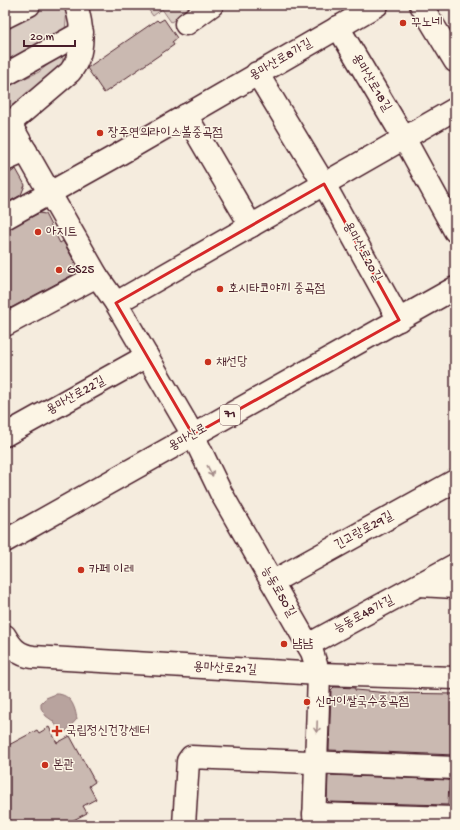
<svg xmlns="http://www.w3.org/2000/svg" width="460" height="830" font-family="'Gochi Hand','Poor Story',sans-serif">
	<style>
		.green { fill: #dbcec4; stroke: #927678 }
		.water { fill: #b8a39e; stroke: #8c6e70 }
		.building { fill: #cab9b1; stroke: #4a1f2b }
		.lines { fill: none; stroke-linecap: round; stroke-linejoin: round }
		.minor-casing { stroke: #4a1f2b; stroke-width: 25 }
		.major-casing { stroke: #4a1f2b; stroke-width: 25 }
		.minor { stroke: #fcf5e5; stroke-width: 22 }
		.major { stroke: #fcf5e5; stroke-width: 22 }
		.oneway { stroke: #a38a88 }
		.marked { fill: none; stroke: #d62828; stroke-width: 3; stroke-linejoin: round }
		.poi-dot { fill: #c8321e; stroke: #fcf5e5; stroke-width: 1.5 }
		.labels { text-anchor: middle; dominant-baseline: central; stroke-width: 3; stroke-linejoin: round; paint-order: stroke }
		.shield { fill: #fcf5e5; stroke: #7f5f63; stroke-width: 1 }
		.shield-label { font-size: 12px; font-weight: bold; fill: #4a1f2b }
		.poi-label { font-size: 13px; fill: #4a1f2b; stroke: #fcf5e5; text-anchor: start }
		.street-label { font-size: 13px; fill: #4a1f2b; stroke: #fcf5e5 }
	</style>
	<rect width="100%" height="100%" fill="#f5ecde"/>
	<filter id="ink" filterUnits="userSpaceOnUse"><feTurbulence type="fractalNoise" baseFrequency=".025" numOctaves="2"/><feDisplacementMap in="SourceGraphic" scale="8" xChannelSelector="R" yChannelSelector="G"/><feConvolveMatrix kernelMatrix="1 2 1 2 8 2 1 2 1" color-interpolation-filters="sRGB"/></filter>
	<g filter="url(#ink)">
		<g class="green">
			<path d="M48 5H66L67 9 65 31 5 68V26Z"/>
			<path d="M145 5H196L171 22 162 9 153 16Z"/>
			<path d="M60 57 63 58C65 79 20 99 5 110V87L39 72 56 58Z"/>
		</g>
		<path class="water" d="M56 694C71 694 75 707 77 719L65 732H61L53 721 46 716 41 708V703L46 698Z"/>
		<g class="building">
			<path d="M164 19 177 38 172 42 174 45 104 93 87 68 157 20 159 22Z"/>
			<path d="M16 169 25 185 21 195 5 204V176Z"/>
			<path d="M39 213 45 214 60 243 63 241 78 268V272L5 311V230Z"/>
			<path d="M334 687 355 688V690L389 693 455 694V755L329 750 331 690Z"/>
			<path d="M49 727 57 743 70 736 95 782 89 786 96 799 83 806 87 813 64 825H5V747L37 730 39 733Z"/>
			<path d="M328 775 449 780 448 805 329 802 327 800Z"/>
		</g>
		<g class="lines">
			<defs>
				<g id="minor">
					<path d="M76 5C83 28 86 53 70 72L16 118 12 124 13 129 97 276 116 303 193 435 221 493 312 652 319 674 314 825"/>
					<path d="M421 5 455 61"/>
					<path d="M5 17 29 5"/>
					<path d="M186 24 212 5"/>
					<path d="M338 27 404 138 455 231"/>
					<path d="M257 73 324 184 399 320"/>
					<path d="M5 75 82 32"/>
					<path d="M186 115 251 226"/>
					<path d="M5 160 26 151"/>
					<path d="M5 218 116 156 377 5"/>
					<path d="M116 303 455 109"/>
					<path d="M5 325 97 276"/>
					<path d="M5 435 147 356"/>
					<path d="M272 582 455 481"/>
					<path d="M419 585 455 587"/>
					<path d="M5 636C12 648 18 655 33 657L319 674 455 678"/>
					<path d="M308 645 455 565"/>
					<path d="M314 814 455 818"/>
					<path d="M184 825 188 761 191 757 455 768"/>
				</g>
				<path id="major" d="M5 541 455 288"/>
			</defs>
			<use href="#minor" class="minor-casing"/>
			<use href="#major" class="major-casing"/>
			<use href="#minor" class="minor"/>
			<use href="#major" class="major"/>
		</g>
		<defs><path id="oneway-shaft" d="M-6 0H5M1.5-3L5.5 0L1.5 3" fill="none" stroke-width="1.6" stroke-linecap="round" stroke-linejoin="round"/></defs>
		<g class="oneway">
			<use href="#oneway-shaft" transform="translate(210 471) rotate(63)"/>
			<use href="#oneway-shaft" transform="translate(317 727) rotate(92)"/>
		</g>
	</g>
	<path class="marked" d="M324 184 399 320 193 435 116 303Z"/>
	<g class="poi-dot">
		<circle cx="403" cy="23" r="4"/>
		<circle cx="100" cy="133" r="4"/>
		<circle cx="38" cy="232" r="4"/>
		<circle cx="59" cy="270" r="4"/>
		<circle cx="220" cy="289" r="4"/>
		<circle cx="208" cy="362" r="4"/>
		<circle cx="81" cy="570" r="4"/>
		<circle cx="284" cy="644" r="4"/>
		<circle cx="307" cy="702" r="4"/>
		<path d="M55 725h4v4h4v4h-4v4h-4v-4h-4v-4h4z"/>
		<circle cx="45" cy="765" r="4"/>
	</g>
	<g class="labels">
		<rect class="shield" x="220" y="405" width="20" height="20" rx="3"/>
		<g class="shield-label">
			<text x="230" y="415">71</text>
		</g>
		<g class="poi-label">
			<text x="411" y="23">꾸노네</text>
			<text x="108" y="133">장주연의라이스볼중곡점</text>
			<text x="46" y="232">아지트</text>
			<text x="67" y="270">GS25</text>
			<text x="228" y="289">호시타코야끼 중곡점</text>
			<text x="216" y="362">채선당</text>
			<text x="89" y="570">카페 이레</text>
			<text x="292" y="644">냠냠</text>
			<text x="315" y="702">신머이쌀국수중곡점</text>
			<text x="66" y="731">국립정신건강센터</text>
			<text x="53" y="765">본관</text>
		</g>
		<g class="street-label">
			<text transform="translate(281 60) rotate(-30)">용마산로8가길</text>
			<text transform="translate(371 83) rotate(59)">용마산로18길</text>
			<text transform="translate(362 252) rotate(61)">용마산로20길</text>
			<text transform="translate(76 396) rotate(-29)">용마산로22길</text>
			<text transform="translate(188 438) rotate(-29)">용마산로</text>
			<text transform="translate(364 531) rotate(-29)">긴고랑로29길</text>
			<text transform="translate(278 592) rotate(60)">능동로50길</text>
			<text transform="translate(364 615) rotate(-28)">능동로48가길</text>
			<text transform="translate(225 669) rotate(3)">용마산로21길</text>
		</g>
	</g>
	<rect width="460" height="830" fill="none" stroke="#fcf5e5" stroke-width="20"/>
	<rect x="10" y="10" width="440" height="810" fill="none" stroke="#4a1f2b" stroke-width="1.5" filter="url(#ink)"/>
	<path d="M24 40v6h51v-6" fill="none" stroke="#4a1f2b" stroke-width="2"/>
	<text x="30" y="40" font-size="12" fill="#4a1f2b" stroke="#fcf5e5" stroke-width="3" paint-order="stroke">20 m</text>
</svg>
